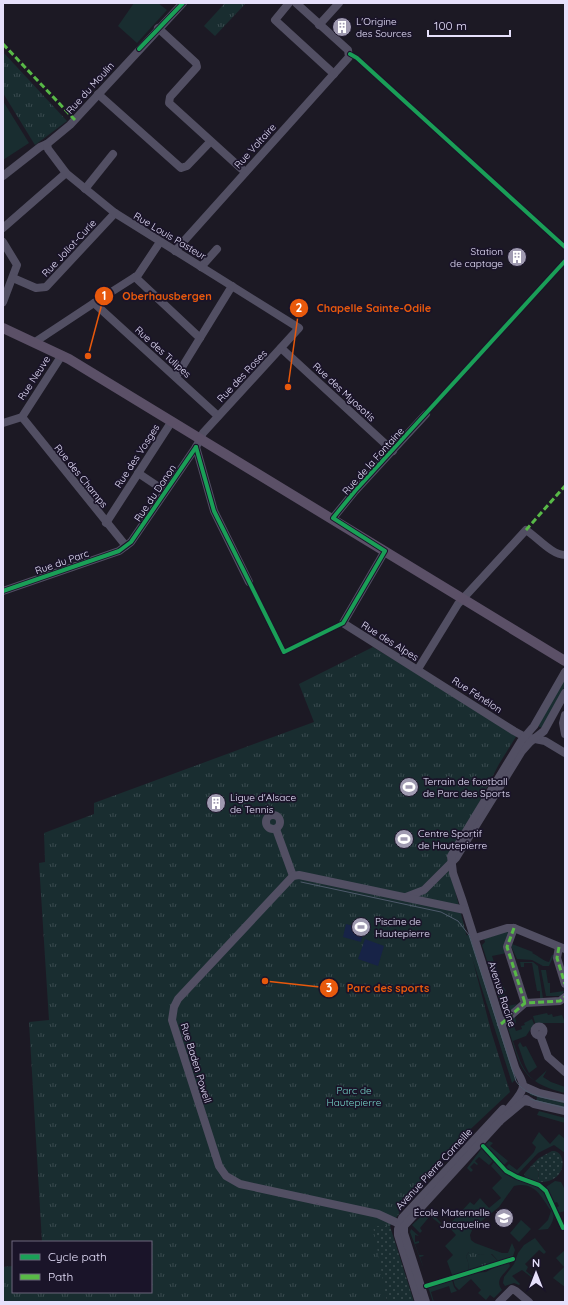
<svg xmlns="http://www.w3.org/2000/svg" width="568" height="1305" font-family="Quicksand,sans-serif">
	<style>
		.grass { fill: #192d30 }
		.park { fill: url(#park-tufts) }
		.garden { fill: url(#garden-dots) }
		.water { fill: #172347 }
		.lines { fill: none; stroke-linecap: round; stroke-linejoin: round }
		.minor { stroke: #524f63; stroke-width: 8 }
		.major { stroke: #5b5067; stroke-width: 10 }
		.tram { stroke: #4e5a6b; stroke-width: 1 }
		.quiet { stroke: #58b947; stroke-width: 3; stroke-dasharray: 6 3; stroke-linecap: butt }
		.cycleway-casing { stroke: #1a1429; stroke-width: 6 }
		.cycleway { stroke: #1a9f57; stroke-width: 4 }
		.labels { text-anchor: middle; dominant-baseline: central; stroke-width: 3.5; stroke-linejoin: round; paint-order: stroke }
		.poi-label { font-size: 10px; fill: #e6e0fb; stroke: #1a1429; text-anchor: start }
		.street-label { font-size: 10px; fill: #e6e0fb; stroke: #1a1429 }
		.park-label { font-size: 10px; fill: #74d3c7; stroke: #1a1429 }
		.leader { fill: none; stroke: #e8590c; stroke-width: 1.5 }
		.callout-dot { fill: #e8590c; stroke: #1a1429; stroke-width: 1.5 }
		.mark-label { font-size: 12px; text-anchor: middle; font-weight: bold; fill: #fff }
		.callout-label { font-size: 11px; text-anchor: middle; font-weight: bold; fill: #e8590c; stroke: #1a1429; stroke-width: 3.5; stroke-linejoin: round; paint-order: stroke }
	</style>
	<defs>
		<pattern id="park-tufts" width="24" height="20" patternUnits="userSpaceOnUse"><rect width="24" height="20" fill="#192d30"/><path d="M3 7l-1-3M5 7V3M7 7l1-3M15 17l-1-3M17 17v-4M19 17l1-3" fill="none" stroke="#3a4b4f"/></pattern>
		<pattern id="garden-dots" width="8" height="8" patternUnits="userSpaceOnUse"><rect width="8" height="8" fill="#192d30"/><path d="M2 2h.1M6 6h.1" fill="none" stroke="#3a4b4f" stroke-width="1.8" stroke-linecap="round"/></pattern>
	</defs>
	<rect width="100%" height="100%" fill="#1c1924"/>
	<g class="grass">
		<path d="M134 3H158L167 10 137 43 118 26Z"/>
		<path d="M3 101 29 143 3 160Z"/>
		<path d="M565 678V686L542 728 538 726Z"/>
		<path d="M505 932H511L507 953 492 956 495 965H496L501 983 506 991 504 992 508 1006 517 1004 505 1017 482 945 485 942 484 939Z"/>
		<path d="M470 934 517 1078 512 1083 465 936Z"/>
		<path d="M515 936 512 944 533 952 532 953C539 956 543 961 549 962L552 955H554L549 966H543L532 960 517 959 511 946Z"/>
		<path d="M520 962H533L538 966 543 998H540V991H537L532 963H524V967H521Z"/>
		<path d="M541 970H546L548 983H550V993L564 991 562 996H546Z"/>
		<path d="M547 1013 548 1015 552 1014 553 1017 562 1015 565 1023H535L533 1016Z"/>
		<path d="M515 1016 516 1023 513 1024 516 1031 522 1029 521 1026 525 1025 524 1023 532 1019 534 1024 526 1036 513 1041C518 1056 522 1071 535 1081L547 1070 543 1077 551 1082 565 1087V1093C519 1081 521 1066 507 1025Z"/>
		<path d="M520 1042 523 1047 526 1046 537 1067 529 1073 525 1065 518 1045Z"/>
		<path d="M531 1091 565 1100V1109L536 1103 537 1097 530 1095Z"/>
		<path d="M539 1111 565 1118V1123L537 1115Z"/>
		<path d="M539 1132 550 1144 559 1134 565 1139V1153L554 1145 538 1153 517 1175 505 1168 509 1164 517 1170 534 1152 536 1147 532 1143Z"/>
		<path d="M489 1141 493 1143 490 1146 508 1161 503 1166 485 1145Z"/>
		<path d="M482 1148 493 1161 489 1165 479 1157 475 1161 478 1164 477 1165 474 1163 470 1167 473 1170 471 1172 467 1168Z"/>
		<path d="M494 1162C500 1168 506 1174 514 1178 521 1182 530 1182 537 1187 552 1195 560 1215 548 1229L538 1230 548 1220 551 1211C541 1196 534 1181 514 1186L499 1207 473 1228 470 1235 471 1240 475 1243 502 1253H508L512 1243 515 1250 513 1256 499 1262 492 1254 480 1255 469 1252 466 1256 468 1262 469 1272 447 1278 446 1277 452 1275 447 1261 453 1255 445 1246 456 1235 448 1226 470 1202 474 1205 480 1198 489 1208 501 1198 492 1188 502 1178 491 1166Z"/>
		<path d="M555 1181 561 1182 565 1190V1211L558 1213 556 1208 559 1206 557 1202 554 1203 546 1187Z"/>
		<path d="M429 1209 441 1223 440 1224 430 1216 420 1228 422 1231 420 1233 412 1225Z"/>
		<path d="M521 1220 531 1229 519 1242 510 1233Z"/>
		<path d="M411 1229 419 1236 415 1235V1242L419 1241V1243L415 1244 419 1255H423L424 1256 420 1257 424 1269 410 1232Z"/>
		<path d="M535 1238 546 1252 544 1254 539 1250 525 1264 528 1267 526 1271 533 1277 536 1275 535 1280 522 1270 512 1276 520 1284 519 1285 514 1283 505 1286 503 1283 504 1277 514 1264 518 1253 524 1245Z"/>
		<path d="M565 1250V1287L553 1278 564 1267 556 1258Z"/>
		<path d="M505 1263H509L510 1266C505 1274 494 1279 502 1290L494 1298 490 1295 486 1300 478 1293 481 1290 471 1279 459 1290 455 1286 453 1279 472 1273 486 1272 495 1267Z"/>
		<path d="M452 1280 454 1287 457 1291 451 1293 449 1286 431 1292 434 1302H433L428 1287Z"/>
	</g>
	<g class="park">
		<path d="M225 3H246L215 36 204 26Z"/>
		<path d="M3 52 67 121 35 145 3 93Z"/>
		<path d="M373 647 517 735 499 764 448 863 491 1031 510 1092 442 1156 401 1205 399 1214 390 1226H379L387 1302H3V1267L13 1266V1292H151V1242H42L29 1022 49 1020 39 863 45 862 44 833 94 814V803L314 722 299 684Z"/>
		<path d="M532 1165 539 1172 538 1182C532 1180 526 1181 524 1174Z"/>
		<path d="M470 1251 480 1255 490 1253 499 1262 469 1272 468 1262 466 1256Z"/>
	</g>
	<g class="garden">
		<path d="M552 1151C568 1150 568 1184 538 1182L539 1172 532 1165 539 1158Z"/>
		<path d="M373 1226H390L414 1302H387Z"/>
	</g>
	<g class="water">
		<path d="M346 924 364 929 361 942 343 937Z"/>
		<path d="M365 939 384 946 378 966 358 959Z"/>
	</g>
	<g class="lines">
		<g class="minor">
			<path d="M289 3 275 20 334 74"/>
			<path d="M319 25 339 3"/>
			<path d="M158 28 196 63 197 67 170 97 169 103 245 172"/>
			<path d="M98 94 181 168 187 166 210 142"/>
			<path d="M3 176 40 147 47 144 70 125 183 3"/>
			<path d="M85 189 113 154"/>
			<path d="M3 228 66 173"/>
			<path d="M3 242 17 265 3 302"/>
			<path d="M175 251 349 57 348 50 296 3"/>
			<path d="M201 267 217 249"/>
			<path d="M135 277 200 338"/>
			<path d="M13 278 36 288 46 287 115 213"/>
			<path d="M94 303 218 416"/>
			<path d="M35 342 94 303 138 275 160 242"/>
			<path d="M281 348 393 451"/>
			<path d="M176 377 232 286"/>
			<path d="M22 417 126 546"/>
			<path d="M3 423 22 417 62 355"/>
			<path d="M196 447 214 511 249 582"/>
			<path d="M138 473 165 491"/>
			<path d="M333 518 355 491 426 414"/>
			<path d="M106 523 172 421"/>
			<path d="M385 551 343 623 514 731 525 737 545 741 565 753"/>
			<path d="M3 591 119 551 131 542 196 447 203 433 299 328 115 213 66 173 48 149 47 144"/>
			<path d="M418 669 458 604 526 530C538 538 552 555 565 555"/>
			<path d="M565 715 563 723 565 734"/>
			<circle cx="273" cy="822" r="7"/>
			<path d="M276 829 293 876"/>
			<path d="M406 897 424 890 456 858 522 751 530 742 544 731 565 693"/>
			<path d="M514 928 507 947 525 1003"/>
			<path d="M475 938 507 928H514L565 949"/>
			<path d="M559 947 557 958 565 984"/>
			<path d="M501 1024 525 1003 560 1001 565 997"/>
			<circle cx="539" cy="1031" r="4.5"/>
			<path d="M540 1035 548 1057 565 1072"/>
			<path d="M523 1086 539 1093 565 1099"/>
			<path d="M526 1099 534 1104 565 1111"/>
			<path d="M500 1121C505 1109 524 1095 523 1085 522 1078 517 1073 515 1067L462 899 453 873 451 856 521 741 534 726 565 672"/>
			<path d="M404 1226 378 1214 240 1184 226 1176 219 1166 172 1020 174 1007 178 999 293 876 299 875 465 910"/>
			<path d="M419 1302 398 1235V1229L402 1218 503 1109"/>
			<path d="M426 1302 404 1233V1226L500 1121 524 1101 530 1102"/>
			<path d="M499 1302 512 1289 516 1291 529 1302"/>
		</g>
		<path class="major" d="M3 328 69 359 565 661"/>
		<g class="tram">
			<path d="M301 882 441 912 458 921 469 935 516 1081C526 1097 548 1098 565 1102"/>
			<path d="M530 1099 565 1108"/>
		</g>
		<g class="quiet">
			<path d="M3 44 75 120"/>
			<path d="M526 530 565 486"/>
			<path d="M514 928 507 947 525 1003"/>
			<path d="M559 947 557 958 565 984"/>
			<path d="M501 1024 525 1003 560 1001 565 997"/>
		</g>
		<defs>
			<g id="cycleway">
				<path d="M139 49 183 3"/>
				<path d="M350 54 357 58 565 247"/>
				<path d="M196 447 214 511 284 652 339 625 343 623 385 551 333 518 355 491 565 261"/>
				<path d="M3 591 119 551 131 542 196 447"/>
				<path d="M483 1146 506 1171 517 1177 539 1185 546 1191 563 1228"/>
				<path d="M426 1286 513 1259"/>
			</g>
		</defs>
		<use href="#cycleway" class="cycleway-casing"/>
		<use href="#cycleway" class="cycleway"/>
	</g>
	<defs>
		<symbol id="building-disc" viewBox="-11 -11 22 22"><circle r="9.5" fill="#9f9ab0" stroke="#1a1429"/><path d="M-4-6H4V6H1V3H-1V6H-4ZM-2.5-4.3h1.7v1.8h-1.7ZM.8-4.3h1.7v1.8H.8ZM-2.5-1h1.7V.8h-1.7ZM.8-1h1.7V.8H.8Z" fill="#fff"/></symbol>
		<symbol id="stadium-disc" viewBox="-11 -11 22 22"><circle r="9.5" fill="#9f9ab0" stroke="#1a1429"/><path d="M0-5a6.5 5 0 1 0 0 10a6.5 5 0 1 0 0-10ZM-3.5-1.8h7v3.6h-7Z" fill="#fff"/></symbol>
		<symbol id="school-disc" viewBox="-11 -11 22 22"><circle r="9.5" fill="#9f9ab0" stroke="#1a1429"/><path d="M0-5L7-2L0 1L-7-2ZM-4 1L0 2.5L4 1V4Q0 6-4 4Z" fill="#fff"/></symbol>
	</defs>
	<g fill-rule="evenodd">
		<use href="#building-disc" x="331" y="16" width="22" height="22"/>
		<use href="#building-disc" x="506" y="246" width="22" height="22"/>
		<use href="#stadium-disc" x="398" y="776" width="22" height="22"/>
		<use href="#building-disc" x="205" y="792" width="22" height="22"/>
		<use href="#stadium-disc" x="393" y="828" width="22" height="22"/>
		<use href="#stadium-disc" x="350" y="916" width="22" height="22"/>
		<use href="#school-disc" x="493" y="1207" width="22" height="22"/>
	</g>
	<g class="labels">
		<g class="poi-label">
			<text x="356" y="21">L'Origine<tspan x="356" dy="12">des Sources</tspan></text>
			<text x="503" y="251" text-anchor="end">Station<tspan x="503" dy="12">de captage</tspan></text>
			<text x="423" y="781">Terrain de football<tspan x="423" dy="12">de Parc des Sports</tspan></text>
			<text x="230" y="797">Ligue d'Alsace<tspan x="230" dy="12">de Tennis</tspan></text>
			<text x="418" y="833">Centre Sportif<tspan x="418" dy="12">de Hautepierre</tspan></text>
			<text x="375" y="921">Piscine de<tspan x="375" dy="12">Hautepierre</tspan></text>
			<text x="490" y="1212" text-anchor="end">École Maternelle<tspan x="490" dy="12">Jacqueline</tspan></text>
		</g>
		<g class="street-label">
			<text transform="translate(90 88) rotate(-48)">Rue du Moulin</text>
			<text transform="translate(255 146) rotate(-48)">Rue Voltaire</text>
			<text transform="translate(170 236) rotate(31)">Rue Louis Pasteur</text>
			<text transform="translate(69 248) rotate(-47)">Rue Joliot-Curie</text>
			<text transform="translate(163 352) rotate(42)">Rue des Tulipes</text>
			<text transform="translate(242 376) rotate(-47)">Rue des Roses</text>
			<text transform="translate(34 378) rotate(-57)">Rue Neuve</text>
			<text transform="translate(344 392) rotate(43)">Rue des Myosotis</text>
			<text transform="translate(137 456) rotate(-57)">Rue des Vosges</text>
			<text transform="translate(373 461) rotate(-48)">Rue de la Fontaine</text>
			<text transform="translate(81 476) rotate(51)">Rue des Champs</text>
			<text transform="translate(155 493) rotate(-56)">Rue du Donon</text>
			<text transform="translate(62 562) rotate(-19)">Rue du Parc</text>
			<text transform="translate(390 641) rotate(32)">Rue des Alpes</text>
			<text transform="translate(477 695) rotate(33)">Rue Fénélon</text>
			<text transform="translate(502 994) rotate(72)">Avenue Racine</text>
			<text transform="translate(196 1063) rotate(73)">Rue Baden Powell</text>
			<text transform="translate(434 1169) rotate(-47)">Avenue Pierre Corneille</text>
		</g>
		<g class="park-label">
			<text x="354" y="1090">Parc de<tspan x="354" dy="12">Hautepierre</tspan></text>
		</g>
	</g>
	<path class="leader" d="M88 356L104 296M288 387L299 308M265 981L329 988"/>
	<g class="callout-dot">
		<circle cx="88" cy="356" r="4"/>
		<circle cx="288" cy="387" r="4"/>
		<circle cx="265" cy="981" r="4"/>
		<circle cx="104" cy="296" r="10"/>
		<circle cx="299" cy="308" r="10"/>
		<circle cx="329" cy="988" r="10"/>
	</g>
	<g class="mark-label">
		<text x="104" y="300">1</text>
		<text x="299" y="312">2</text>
		<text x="329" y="992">3</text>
	</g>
	<g class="callout-label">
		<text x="167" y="300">Oberhausbergen</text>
		<text x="374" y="312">Chapelle Sainte-Odile</text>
		<text x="388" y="992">Parc des sports</text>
	</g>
	<rect width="568" height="1305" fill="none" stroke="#e6e0fb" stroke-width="8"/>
	<rect x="12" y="1241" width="140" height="52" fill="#1a1429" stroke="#6c667d"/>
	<rect x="20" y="1254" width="20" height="6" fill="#1a9f57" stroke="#6c667d"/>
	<text x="48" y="1261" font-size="12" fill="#e6e0fb">Cycle path</text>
	<rect x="20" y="1274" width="20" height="6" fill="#58b947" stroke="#6c667d"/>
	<text x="48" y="1281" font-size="12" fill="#e6e0fb">Path</text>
	<g transform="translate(536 1273)" stroke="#1a1429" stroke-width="3" paint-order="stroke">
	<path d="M0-3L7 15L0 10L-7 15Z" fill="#e6e0fb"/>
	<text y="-6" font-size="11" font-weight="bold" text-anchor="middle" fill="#e6e0fb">N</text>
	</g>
	<path d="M428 30v6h82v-6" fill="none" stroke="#e6e0fb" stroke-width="2"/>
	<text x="434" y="30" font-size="12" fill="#e6e0fb" stroke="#1a1429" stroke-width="3" paint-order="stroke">100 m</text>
</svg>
